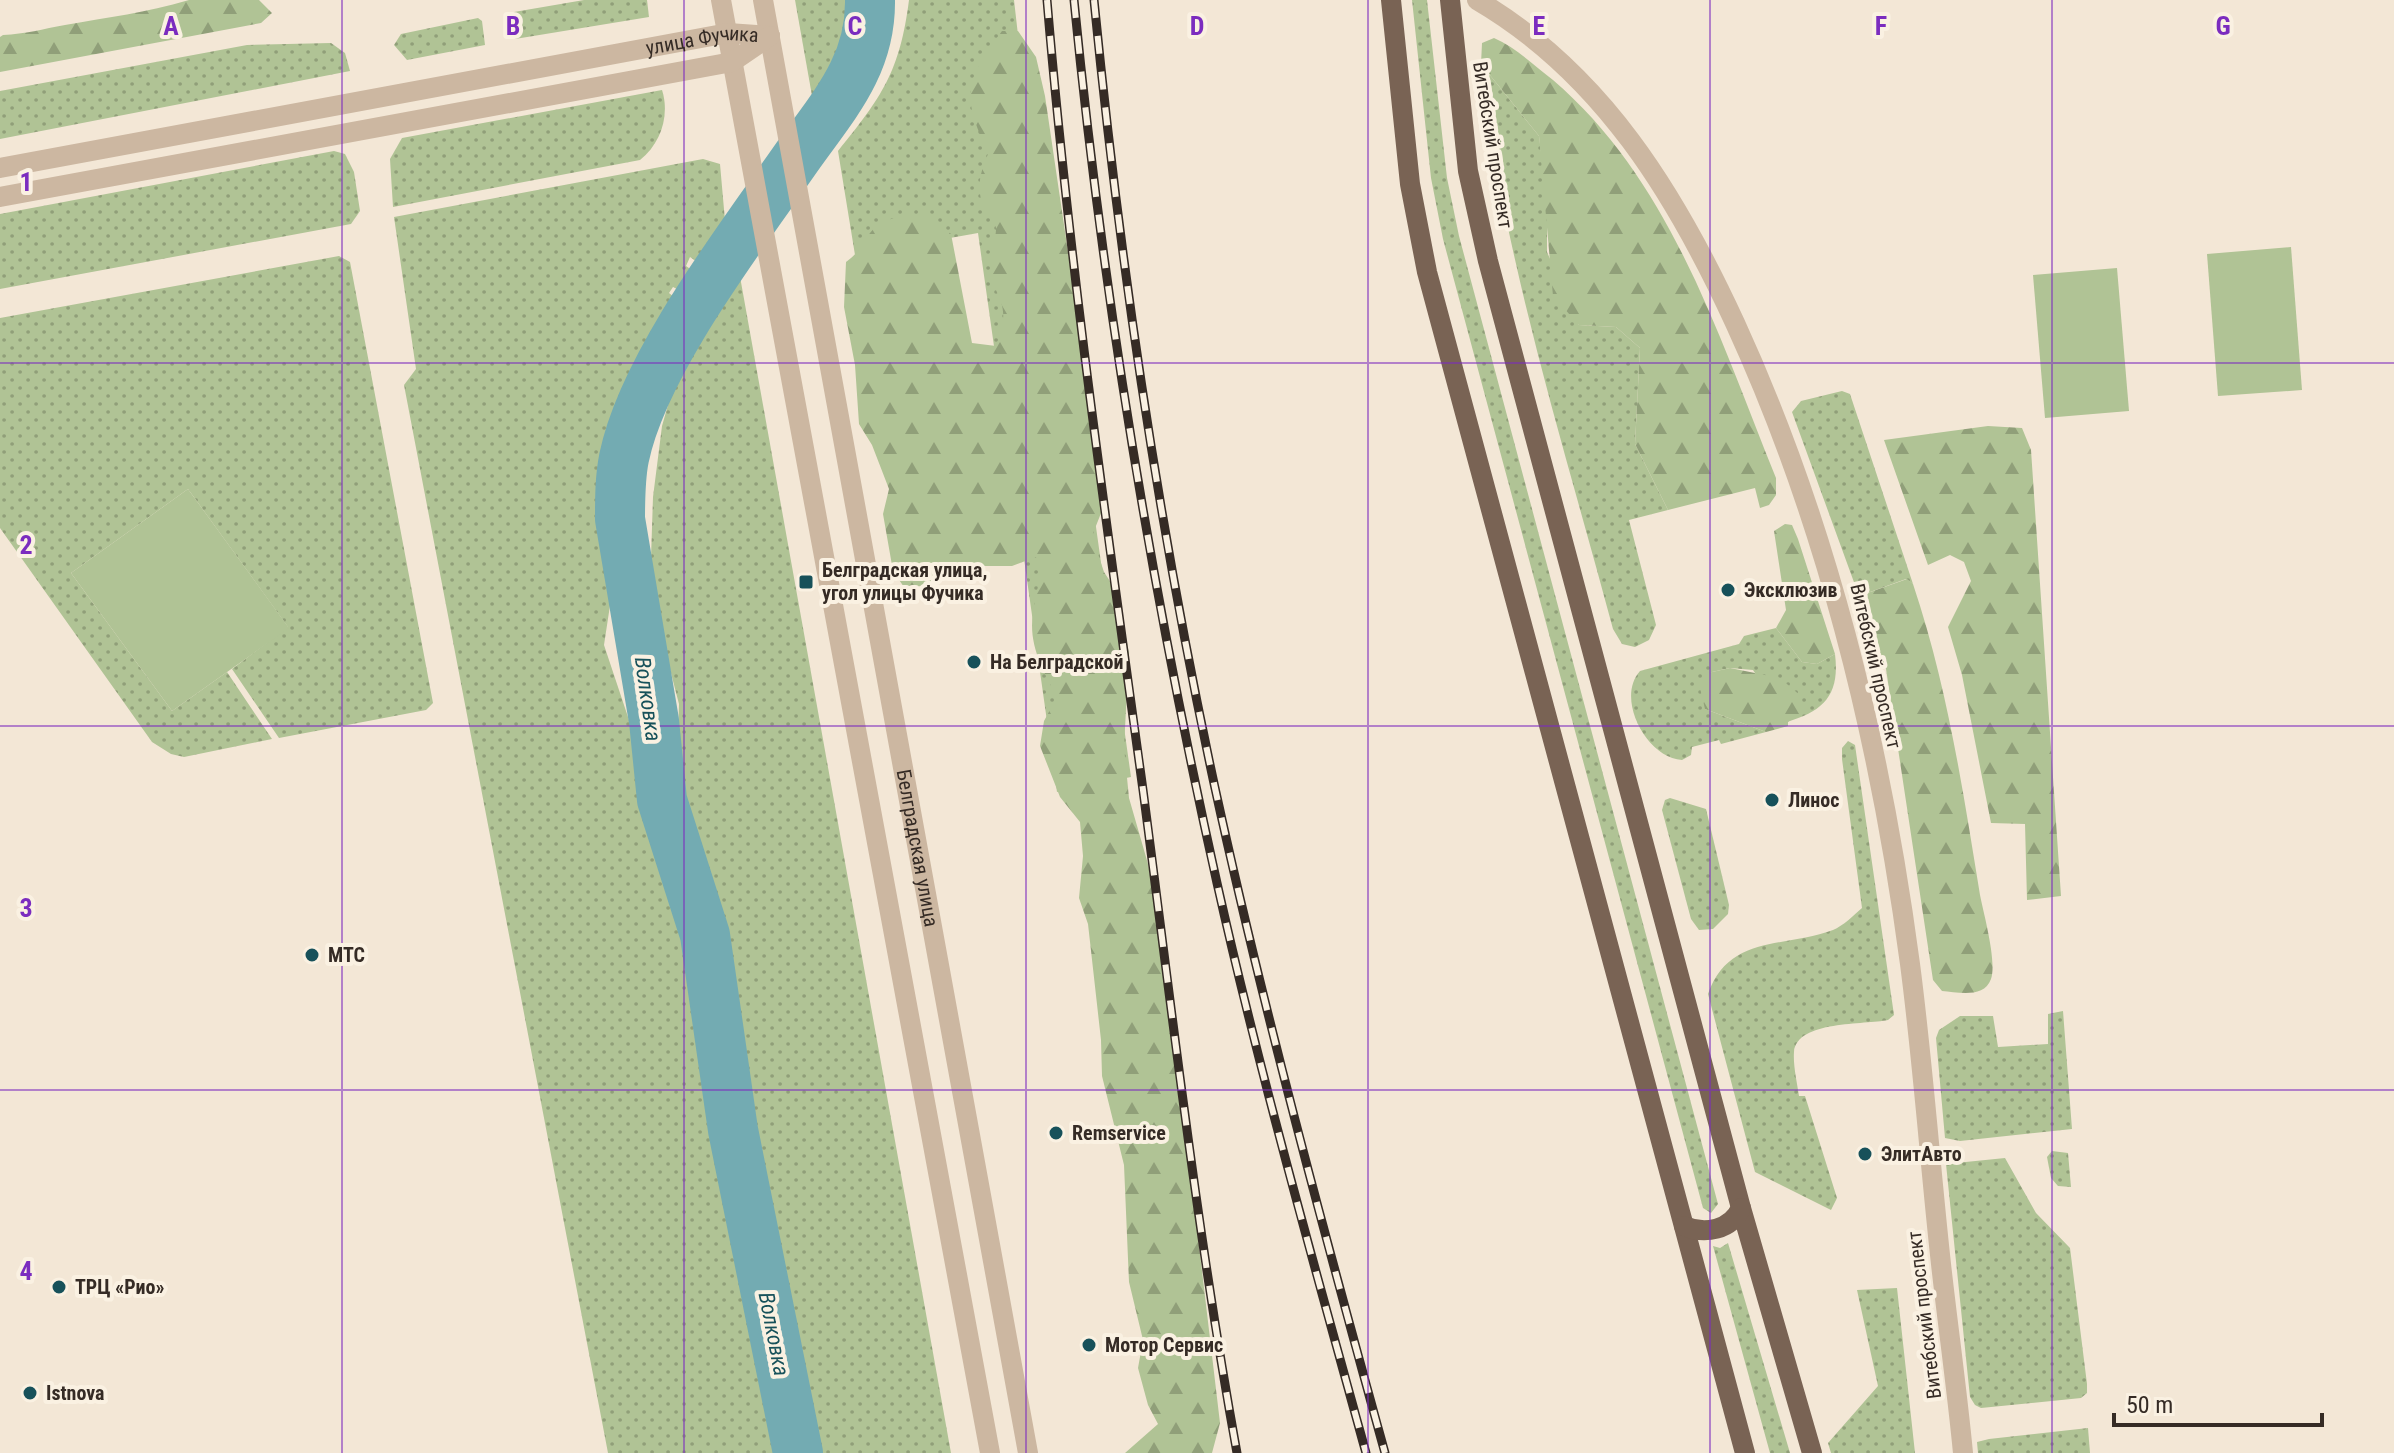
<svg xmlns="http://www.w3.org/2000/svg" width="2394" height="1453" font-family="'Roboto Condensed',sans-serif">
	<style>
		.grass { fill: url(#grass-dots) }
		.forest { fill: url(#forest-firs) }
		.pitch { fill: #b0c395 }
		.water { fill: url(#water-waves) }
		.lines { fill: none; stroke-linecap: round; stroke-linejoin: round }
		.river { stroke: #73abb2; stroke-width: 50 }
		.minor { stroke: #ccb7a1; stroke-width: 20 }
		.major { stroke: #796354; stroke-width: 20 }
		.rail-casing { stroke: #352b25; stroke-width: 9 }
		.rail { stroke: #faf1e2; stroke-width: 6; stroke-dasharray: 18; stroke-linecap: butt }
		.grid { fill: none; stroke: #7b2cbf; stroke-width: 2; stroke-opacity: 0.55 }
		.poi-dot { fill: #17515a; stroke: #faf1e2; stroke-width: 3 }
		.labels { text-anchor: middle; dominant-baseline: central; stroke-width: 8; stroke-linejoin: round; paint-order: stroke }
		.street-label { font-size: 20px; fill: #352b25; stroke: #faf1e2 }
		.poi-label { font-size: 20px; font-weight: bold; fill: #352b25; stroke: #faf1e2; text-anchor: start }
		.water-label { font-size: 22px; font-style: italic; fill: #17515a; stroke: #faf1e2 }
		.grid-label { font-size: 26px; text-anchor: middle; font-weight: bold; fill: #7b2cbf; stroke: #faf1e2; stroke-width: 8; stroke-linejoin: round; paint-order: stroke }
	</style>
	<defs>
		<pattern id="grass-dots" width="8" height="8" patternUnits="userSpaceOnUse" patternTransform="scale(2)"><rect width="8" height="8" fill="#b0c395"/><path d="M2 2h.1M6 6h.1" fill="none" stroke="#909f79" stroke-width="1.8" stroke-linecap="round"/></pattern>
		<pattern id="forest-firs" width="22" height="20" patternUnits="userSpaceOnUse" patternTransform="scale(2)"><rect width="22" height="20" fill="#b0c395"/><path d="M5 1l3.5 6h-7zM16 11l3.5 6h-7z" fill="#909f79"/></pattern>
		<pattern id="water-waves" width="16" height="10" patternUnits="userSpaceOnUse" patternTransform="scale(2)"><rect width="16" height="10" fill="#73abb2"/><path d="M0 5q4-4 8 0t8 0" fill="none" stroke="#5f8b91"/></pattern>
	</defs>
	<rect width="100%" height="100%" fill="#f3e7d6"/>
	<g class="grass">
		<path d="M584 0H647L649 17 515 39 511 15 514 12Z"/>
		<path d="M795 0H853L849 60 814 107Z"/>
		<path d="M909 0H1014L1025 96 1090 484 1131 777 1057 792 978 233 855 255 838 151C882 97 900 71 909 0Z"/>
		<path d="M1412 0H1427L1447 178 1459 236 1718 1204 1711 1213 1703 1208 1443 239 1431 178Z"/>
		<path d="M478 18 482 21 485 45 407 60 394 45 401 34Z"/>
		<path d="M331 43 345 53 350 71 0 139V91L247 45Z"/>
		<path d="M1481 64 1539 136 1547 200V252L1579 325 1616 327 1640 348 1635 444 1668 510 1629 520 1656 625 1649 640 1635 647 1622 644 1613 629C1563 442 1503 257 1481 64Z"/>
		<path d="M662 90C670 115 661 143 640 160L393 207 390 159 402 138Z"/>
		<path d="M334 151 345 154 354 172 360 211 351 224 0 289V214Z"/>
		<path d="M703 159 720 164 726 232 703 266 690 257 686 266 699 275 685 293 673 287 669 293 680 302 640 363 616 423 606 491 614 579 604 645 632 729 650 835 665 887 687 936 703 1058 775 1453H608L404 385 416 369 394 217Z"/>
		<path d="M339 256 350 262 433 703 426 710 279 738 232 669 288 627 188 489 71 573 172 711 227 672 272 739 184 757 171 754 152 742 0 528V318Z"/>
		<path d="M739 271 951 1453H821L724 982 715 892 677 773 679 704 665 650 651 558 653 497 662 426 672 391 682 363Z"/>
		<path d="M1842 391 1850 394 1913 584 1906 579 1859 596 1792 412 1801 401Z"/>
		<path d="M1776 628 1802 662 1817 664 1835 654C1840 695 1824 711 1787 722L1753 670 1730 668 1712 672 1705 709 1766 732 1721 744 1719 740 1692 747 1691 755 1682 760C1647 758 1615 699 1640 671L1739 644 1744 636Z"/>
		<path d="M1848 741 1855 745 1894 1015 1888 1020C1865 1025 1797 1020 1794 1052 1793 1066 1797 1082 1799 1096H1805L1837 1198 1831 1210 1755 1172 1708 994C1729 934 1786 948 1833 930 1843 926 1854 915 1862 908L1842 759V748Z"/>
		<path d="M1670 798 1706 809 1729 905 1728 914 1713 929 1699 930 1691 919 1662 810 1665 800Z"/>
		<path d="M2063 1011 2072 1129 1960 1141 1945 1138 1936 1038 1939 1030 1960 1016H1993L1998 1047 2048 1044V1014Z"/>
		<path d="M2052 1151 2068 1153 2071 1187 2058 1186 2051 1178 2047 1157Z"/>
		<path d="M2005 1158 2036 1213 2070 1248 2087 1384V1393L2081 1398 1981 1408 1975 1405 1970 1397 1946 1164Z"/>
		<path d="M1728 1243 1790 1453H1770L1713 1246 1720 1248Z"/>
		<path d="M1897 1288 1915 1453H1831L1828 1443 1878 1386 1857 1290Z"/>
		<path d="M2088 1428 2090 1453H1978L1977 1442 1989 1439Z"/>
	</g>
	<g class="forest">
		<path d="M189 0H259L272 13 261 23 0 72V37L3 35C25 34 43 29 65 25 109 17 145 13 189 0Z"/>
		<path d="M1002 31H1018L1036 57 1045 96 1105 503 1092 536 1104 572 1117 592 1129 653 1124 747 1129 798 1148 864 1164 950 1220 1423 1212 1453H1125L1158 1424 1148 1405 1138 1368 1143 1340 1129 1282 1124 1165 1102 1076 1101 1040 1088 924 1079 898 1083 856 1080 822 1060 797 1040 746 1044 721 1057 697C1043 670 1028 645 1033 613 1036 588 1043 583 1036 557L1012 566H965L934 582 906 590 893 571 883 514 889 489 872 445 859 424 855 365 844 307 846 262C861 251 860 246 870 233 885 214 910 216 931 215L951 234 972 343 996 346C1016 295 988 299 990 258 990 246 999 235 995 222 993 217 987 212 984 207 975 188 981 171 988 154 962 93 963 85 1002 31Z"/>
		<path d="M1494 38C1515 47 1535 66 1553 80 1672 182 1719 338 1776 478V495L1769 505 1760 508 1755 488 1668 510 1635 444 1640 348 1616 327 1579 325 1553 296 1539 136 1481 64 1482 43Z"/>
		<path d="M1988 426 2022 428 2031 450 2061 896 2027 900 2025 824 1991 823 1962 675 1948 627 1971 581 1964 562 1950 555 1928 565 1884 440Z"/>
		<path d="M1785 524 1792 525 1798 539 1835 654 1817 664 1802 662 1776 628 1786 610 1774 531Z"/>
		<path d="M1907 579 1913 584C1947 685 1963 790 1980 895 1984 915 1997 962 1991 979 1984 999 1957 992 1942 991L1933 980 1886 669 1859 596Z"/>
		<path d="M1730 668 1780 678 1802 697V712L1788 722V726L1766 732 1705 709 1700 688 1712 672Z"/>
	</g>
	<g class="pitch">
		<path d="M2291 247 2302 390 2218 396 2207 254Z"/>
		<path d="M2117 268 2129 411 2045 418 2033 275Z"/>
		<path d="M188 489 289 628 172 711 71 573Z"/>
	</g>
	<path class="water" d="M853 0H884C884 59 857 93 825 141L820 136 814 107 849 60Z"/>
	<g class="lines">
		<path class="river" d="M798 1453 733 1130 705 935 662 800 654 721 620 519C620 498 620 478 624 458 643 364 742 236 797 157 833 106 871 66 870 0"/>
		<g class="minor">
			<path d="M721 0 990 1453"/>
			<path id="s1" d="M763 0 1028 1453"/>
			<path d="M1477 0C1602 73 1676 195 1735 323 1827 523 1881 746 1910 964 1923 1063 1930 1164 1941 1264 1948 1327 1957 1390 1963 1453"/>
			<path id="s2" d="M0 168 728 33 770 36"/>
			<path d="M0 197 732 62 770 36"/>
		</g>
		<g class="major">
			<path d="M1391 0 1410 184 1427 272 1745 1453"/>
			<path d="M1450 0 1468 171 1488 261 1741 1208 1812 1453"/>
			<path d="M1684 1226C1705 1235 1731 1230 1741 1208"/>
		</g>
		<defs>
			<g id="rail">
				<path d="M1047 0C1069 264 1107 527 1143 790 1172 1011 1197 1233 1237 1453"/>
				<path d="M1074 0C1103 297 1152 592 1217 883 1260 1075 1314 1264 1366 1453"/>
				<path d="M1094 0C1120 265 1159 528 1215 788 1264 1012 1324 1232 1385 1453"/>
			</g>
		</defs>
		<use href="#rail" class="rail-casing"/>
		<use href="#rail" class="rail"/>
	</g>
	<path class="grid" d="M342 0V1453M684 0V1453M1026 0V1453M1368 0V1453M1710 0V1453M2052 0V1453M0 363H2394M0 726H2394M0 1090H2394"/>
	<g class="poi-dot">
		<rect x="798" y="574" width="16" height="16" rx="4"/>
		<circle cx="1728" cy="590" r="8"/>
		<circle cx="974" cy="662" r="8"/>
		<circle cx="1772" cy="800" r="8"/>
		<circle cx="312" cy="955" r="8"/>
		<circle cx="1056" cy="1133" r="8"/>
		<circle cx="1865" cy="1154" r="8"/>
		<circle cx="59" cy="1287" r="8"/>
		<circle cx="1089" cy="1345" r="8"/>
		<circle cx="30" cy="1393" r="8"/>
	</g>
	<g class="labels">
		<g class="street-label">
			<text stroke="none"><textPath href="#s2" startOffset="714">улица Фучика</textPath></text>
			<text transform="translate(1493 145) rotate(81)">Витебский проспект</text>
			<text transform="translate(1876 666) rotate(77)">Витебский проспект</text>
			<text stroke="none"><textPath href="#s1" startOffset="862">Белградская улица</textPath></text>
			<text transform="translate(1924 1315) rotate(-97)">Витебский проспект</text>
		</g>
		<g class="poi-label">
			<text x="822" y="570">Белградская улица,<tspan x="822" dy="23">угол улицы Фучика</tspan></text>
			<text x="1744" y="590">Эксклюзив</text>
			<text x="990" y="662">На Белградской</text>
			<text x="1788" y="800">Линос</text>
			<text x="328" y="955">МТС</text>
			<text x="1072" y="1133">Remservice</text>
			<text x="1881" y="1154">ЭлитАвто</text>
			<text x="75" y="1287">ТРЦ «Рио»</text>
			<text x="1105" y="1345">Мотор Сервис</text>
			<text x="46" y="1393">Istnova</text>
		</g>
		<g class="water-label">
			<text transform="translate(648 699) rotate(82)">Волковка</text>
			<text transform="translate(774 1334) rotate(79)">Волковка</text>
		</g>
	</g>
	<g class="grid-label">
		<text x="171" y="35">A</text>
		<text x="513" y="35">B</text>
		<text x="855" y="35">C</text>
		<text x="1197" y="35">D</text>
		<text x="1539" y="35">E</text>
		<text x="1881" y="35">F</text>
		<text x="2223" y="35">G</text>
		<text x="26" y="191">1</text>
		<text x="26" y="554">2</text>
		<text x="26" y="917">3</text>
		<text x="26" y="1280">4</text>
	</g>
	<path d="M2114 1413v12h208v-12" fill="none" stroke="#352b25" stroke-width="4"/>
	<text x="2126" y="1413" font-size="24" fill="#352b25" stroke="#faf1e2" stroke-width="6" paint-order="stroke">50 m</text>
</svg>
